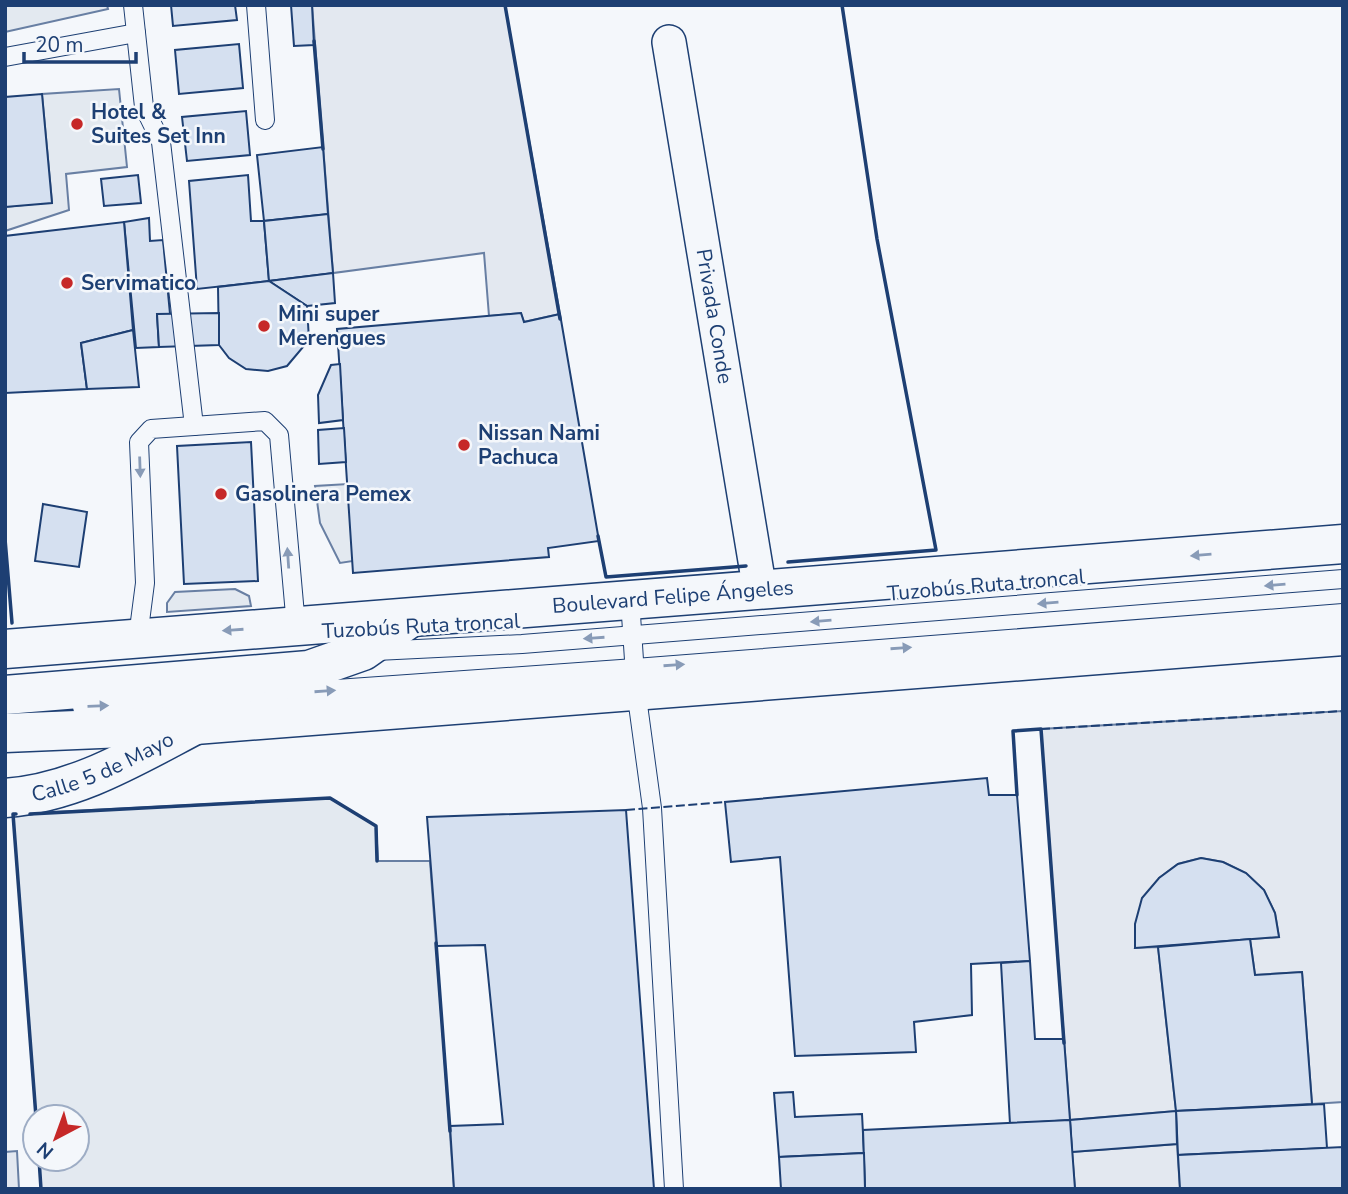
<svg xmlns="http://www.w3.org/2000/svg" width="1348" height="1194" font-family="'Nunito Sans',sans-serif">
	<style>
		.green { fill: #e3e9f0; stroke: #687fa3; stroke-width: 2 }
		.parking { fill: #e3e8f0; stroke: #687fa3; stroke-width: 2 }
		.building { fill: #d5e0f0; stroke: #1d3f73; stroke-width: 2 }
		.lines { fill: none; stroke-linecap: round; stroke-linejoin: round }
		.service-casing { stroke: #1d3f73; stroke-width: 20 }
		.minor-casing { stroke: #1d3f73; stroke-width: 36 }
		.tertiary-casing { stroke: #1d3f73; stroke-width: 41 }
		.primary-casing { stroke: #1d3f73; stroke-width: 41 }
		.service { stroke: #f4f7fb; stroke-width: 18 }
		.minor { stroke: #f4f7fb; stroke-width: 33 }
		.tertiary { stroke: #f4f7fb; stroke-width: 38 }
		.primary { stroke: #f4f7fb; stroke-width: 38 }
		.fence { stroke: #1d3f73; stroke-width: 2; stroke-dasharray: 9 3.5; stroke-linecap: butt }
		.wall { stroke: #1d3f73; stroke-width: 3.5 }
		.oneway { fill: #889bb7 }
		.poi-dot { fill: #c62828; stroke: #f4f7fb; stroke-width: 2.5 }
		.labels { text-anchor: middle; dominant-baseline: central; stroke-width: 5; stroke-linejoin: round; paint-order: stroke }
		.poi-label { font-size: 21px; font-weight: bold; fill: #1d3f73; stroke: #f4f7fb; text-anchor: start }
		.street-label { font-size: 21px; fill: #1d3f73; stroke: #f4f7fb }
	</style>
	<rect width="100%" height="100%" fill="#f4f7fb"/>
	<g class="green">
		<path d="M5 5H107L108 9 5 32Z"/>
		<path d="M119 89 127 167 66 174 69 210 5 231V207L52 202 42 94Z"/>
		<path d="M348 484 353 561 340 563 320 523 315 486Z"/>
		<path d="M235 589 249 596 251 606 167 612V603L175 592Z"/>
		<path d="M330 798 376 826 378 861H430L454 1189H41L39 1159H77V1117H36L13 814Z"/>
	</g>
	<g class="parking">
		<path d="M312 5H505L560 314 524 322 521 313 489 316 484 253 333 273Z"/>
		<path d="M1343 711V1102L1312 1104 1302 972 1255 975 1250 939 1279 937 1275 913 1264 890 1246 873 1223 862 1201 858 1178 864 1159 878 1135 948 1158 947 1176 1111 1070 1120 1041 729Z"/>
		<path d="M1177 1144 1180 1189H1075L1072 1152Z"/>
		<path d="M17 1151 19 1189H5V1152Z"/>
	</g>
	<g class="building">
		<path d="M171 5H235L237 20 173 26Z"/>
		<path d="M291 5H312L314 45 294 46Z"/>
		<path d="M239 44 243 88 179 94 175 50Z"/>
		<path d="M42 94 52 203 5 207V97Z"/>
		<path d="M246 111 250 155 187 161 182 117Z"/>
		<path d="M323 147 328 214 264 221 257 155Z"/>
		<path d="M138 175 141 203 104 206 101 179Z"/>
		<path d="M248 175 251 221H264L269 281 197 289 189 181Z"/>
		<path d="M328 214 333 273 269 281 264 221Z"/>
		<path d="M149 218 150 241 163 240 170 314H157L159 347 136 348 124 222Z"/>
		<path d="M124 222 133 330 81 343 87 389 5 393V236Z"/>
		<path d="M333 273 335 303 307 306 269 281Z"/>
		<path d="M269 281 307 306 309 340 287 366 268 371 246 369 229 358 219 345 218 287Z"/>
		<path d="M219 313V345L159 347 157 314Z"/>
		<path d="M521 313 524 322 560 314 599 541 548 548 549 557 353 573 337 329Z"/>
		<path d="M133 330 139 387 87 389 81 343Z"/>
		<path d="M340 364 343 420 319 423 318 395 331 365Z"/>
		<path d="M344 428 346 462 319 464 318 430Z"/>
		<path d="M251 442 258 581 184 584 177 446Z"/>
		<path d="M43 504 87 512 79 567 35 561Z"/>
		<path d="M987 778 989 795H1017L1030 961 971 964 972 1015 914 1022 916 1052 795 1056 780 857 731 862 725 802Z"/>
		<path d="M626 810 654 1189H454L450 1126 503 1124 485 945 437 946 427 817Z"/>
		<path d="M1201 858 1223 862 1246 873 1264 890 1275 913 1279 937 1135 948V924L1142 898 1159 878 1178 864Z"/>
		<path d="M1250 939 1255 975 1302 972 1312 1104 1176 1111 1158 947Z"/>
		<path d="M1030 961 1035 1039H1064L1070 1120 1010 1124 1001 963Z"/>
		<path d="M793 1092 795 1117 862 1114 864 1153 779 1157 774 1093Z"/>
		<path d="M1324 1104 1327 1148 1178 1155 1176 1111Z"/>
		<path d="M1176 1111 1177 1144 1072 1152 1070 1120Z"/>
		<path d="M1070 1120 1075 1189H865L863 1130Z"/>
		<path d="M1343 1147V1189H1180L1178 1155Z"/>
		<path d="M864 1153 865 1189H781L779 1157Z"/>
	</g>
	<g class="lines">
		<defs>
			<g id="service">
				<path d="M133 5 144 107 161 142 194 426"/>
				<path d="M256 5 265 120"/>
				<path d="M5 57 136 33"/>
				<path d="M630 600 636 690 652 808 674 1189"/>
				<path d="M138 637 145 583 139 442 151 429 265 421 279 435 296 626"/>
				<path d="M376 651 522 644 1343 579"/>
				<path d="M82 707 635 668 1343 613"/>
			</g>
			<g id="minor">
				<path id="s1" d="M669 42 760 591"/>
			</g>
			<g id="tertiary">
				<path id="s2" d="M5 798C75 793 134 757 195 725"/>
			</g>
			<g id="primary">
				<path id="s3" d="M5 649 1343 544"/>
				<path d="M5 695 309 670 363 651 410 618"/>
				<path d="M5 733 195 725 1343 636"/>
			</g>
		</defs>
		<use href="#service" class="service-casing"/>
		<use href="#minor" class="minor-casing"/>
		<use href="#tertiary" class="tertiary-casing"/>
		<use href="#primary" class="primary-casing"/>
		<use href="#service" class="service"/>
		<use href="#minor" class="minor"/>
		<use href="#tertiary" class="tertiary"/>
		<use href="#primary" class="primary"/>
		<g class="fence">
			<path d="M1041 729 1343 711"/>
			<path d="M626 810 725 802"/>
		</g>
		<g class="wall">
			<path d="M505 5 560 319"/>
			<path d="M314 41 323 149"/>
			<path d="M598 536 606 577 746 566"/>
			<path d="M5 539 12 623"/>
			<path d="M788 562 936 550 877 239 842 5"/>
			<path d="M1017 795 1013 731 1041 729 1064 1043"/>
			<path d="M16 814H13L36 1117"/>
			<path d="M30 814 330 798 376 826 377 861"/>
			<path d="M436 943 450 1131"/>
			<path d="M39 1159 41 1189"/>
		</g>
	</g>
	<defs><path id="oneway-solid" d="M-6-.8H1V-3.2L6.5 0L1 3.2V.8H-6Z" transform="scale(1.75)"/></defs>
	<g class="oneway">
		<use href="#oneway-solid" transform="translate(140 467) rotate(88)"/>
		<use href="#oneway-solid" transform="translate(1201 555) rotate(175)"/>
		<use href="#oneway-solid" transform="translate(288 558) rotate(-94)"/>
		<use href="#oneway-solid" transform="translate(1275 585) rotate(175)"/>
		<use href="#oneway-solid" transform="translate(1048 603) rotate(175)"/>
		<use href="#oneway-solid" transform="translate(821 621) rotate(175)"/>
		<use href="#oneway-solid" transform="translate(233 630) rotate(176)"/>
		<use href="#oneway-solid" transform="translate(594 638) rotate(176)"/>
		<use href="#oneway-solid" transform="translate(901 648) rotate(-4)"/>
		<use href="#oneway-solid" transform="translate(674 665) rotate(-4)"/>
		<use href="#oneway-solid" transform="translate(325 691) rotate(-4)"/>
		<use href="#oneway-solid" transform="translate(98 706) rotate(-2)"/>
	</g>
	<g class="poi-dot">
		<circle cx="77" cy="124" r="7"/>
		<circle cx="67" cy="283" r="7"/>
		<circle cx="264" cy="326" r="7"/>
		<circle cx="464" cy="445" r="7"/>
		<circle cx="221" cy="494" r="7"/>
	</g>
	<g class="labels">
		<g class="poi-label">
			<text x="91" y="112">Hotel &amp;<tspan x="91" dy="24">Suites Set Inn</tspan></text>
			<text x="81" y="283">Servimatico</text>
			<text x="278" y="314">Mini super<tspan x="278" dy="24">Merengues</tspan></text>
			<text x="478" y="433">Nissan Nami<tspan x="478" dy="24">Pachuca</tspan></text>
			<text x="235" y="494">Gasolinera Pemex</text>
		</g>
		<g class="street-label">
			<text stroke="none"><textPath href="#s1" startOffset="278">Privada Conde</textPath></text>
			<text transform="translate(986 585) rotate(-5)">Tuzobús Ruta troncal</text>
			<text stroke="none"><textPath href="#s3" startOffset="670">Boulevard Felipe Ángeles</textPath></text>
			<text transform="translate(421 626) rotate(-3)">Tuzobús Ruta troncal</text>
			<text stroke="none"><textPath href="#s2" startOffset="103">Calle 5 de Mayo</textPath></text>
		</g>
	</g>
	<rect width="1348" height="1194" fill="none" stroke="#1d3f73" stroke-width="14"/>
	<g transform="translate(56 1138) rotate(221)"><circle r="33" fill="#f4f7fb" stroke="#9eadc5" stroke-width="2"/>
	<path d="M0-5L12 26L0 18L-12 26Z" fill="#c62828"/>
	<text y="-10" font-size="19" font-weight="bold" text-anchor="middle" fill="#1d3f73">N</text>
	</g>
	<path d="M24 52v10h112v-10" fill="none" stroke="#1d3f73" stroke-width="3.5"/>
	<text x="35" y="52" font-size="21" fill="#1d3f73" stroke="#f4f7fb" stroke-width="5" paint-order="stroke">20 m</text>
</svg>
